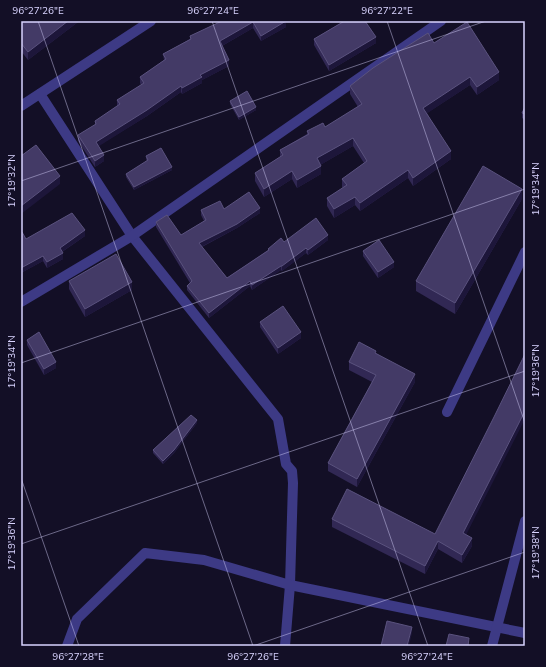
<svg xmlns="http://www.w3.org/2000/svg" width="546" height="667" font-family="'Nunito Sans',sans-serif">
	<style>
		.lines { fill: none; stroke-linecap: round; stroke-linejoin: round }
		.service { stroke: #3d3a85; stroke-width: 10 }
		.minor { stroke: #3d3a85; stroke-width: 10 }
		.tertiary { stroke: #3d3a85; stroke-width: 10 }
		.wall { fill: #312854 }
		.shaded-wall { fill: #1d163a }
		.building { fill: #433a66; stroke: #5a527e }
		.ticks { fill: none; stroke: #d9d4ff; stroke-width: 1; stroke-opacity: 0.45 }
		.neatline { fill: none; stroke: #d9d4ff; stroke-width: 1.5 }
		.ticks-label { font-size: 10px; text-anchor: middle; fill: #d9d4ff }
	</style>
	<rect width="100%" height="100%" fill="#130f26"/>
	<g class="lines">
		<path class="service" d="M447 412 525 252"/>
		<g class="minor">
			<path d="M40 94 132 236 278 419 286 464 292 471 293 483 290 585 285 646"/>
			<path d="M21 302 132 236 441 21"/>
			<path d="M67 646 77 619 145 553 204 560 290 585 525 633"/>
			<path d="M492 646 525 521"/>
		</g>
		<path class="tertiary" d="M21 106 151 21"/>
	</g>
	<g class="wall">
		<path d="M21 21H78V22L28 60 21 51Z"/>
		<path d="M218 21H286V27L261 41 253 28 222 46 229 66 202 80V83L182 94 181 92 147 116 98 146 104 161 95 167 78 141V135L95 125V121L117 106V100L141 85 140 83V77L164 60 163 54 190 39V36L219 23Z"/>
		<path d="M342 21H365L376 43 329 71 314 45V39L342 22Z"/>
		<path d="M434 43 499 80 477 95 470 85 427 113 451 159 413 186 408 178 360 211 355 205 334 218 327 206V198L343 188 342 187V179L364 163 353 146 320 165 321 174 297 188 292 179 264 197 255 181V173L280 157V150L307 134V131L325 127 358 107 350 94V86Z"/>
		<path d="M230 101 256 110 239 120 230 104Z"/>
		<path d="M525 107V120L522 118V113Z"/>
		<path d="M146 156 172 170 134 190 126 177V174L147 161 146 159Z"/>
		<path d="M522 199 455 314 416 291V281Z"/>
		<path d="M224 209 260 213 237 228 202 247 227 278 268 250V249L284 242 328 240 308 255 306 253 282 271 281 270 252 290 250 286 209 318 187 290V286L190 283 156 227V222L181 235 204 221 201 215V210Z"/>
		<path d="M21 233 26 239 85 236 62 252 63 259 47 268 43 261 21 273Z"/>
		<path d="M363 251 394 267 378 278 363 256Z"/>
		<path d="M69 281 132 290 85 317 69 289Z"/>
		<path d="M260 322 301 338 278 354 260 327Z"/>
		<path d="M27 340 56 368 44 375 27 345Z"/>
		<path d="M376 353 415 382 357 487 328 471V463L372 382 349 370V362Z"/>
		<path d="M197 423 174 453 163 464 153 453V450Z"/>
		<path d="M332 519 435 534 466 535 472 546 462 563 438 549 425 574 332 527Z"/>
	</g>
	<g class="shaded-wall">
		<path d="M68 21H78V22L28 60V52Z"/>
		<path d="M286 21V27L261 41V36Z"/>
		<path d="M253 22V28L220 47V41Z"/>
		<path d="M376 37V43L329 71V65Z"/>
		<path d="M229 60V66L202 80V83L182 94V88L200 75Z"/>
		<path d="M499 72V80L477 95V87Z"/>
		<path d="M470 77V85L423 116V108Z"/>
		<path d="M181 86V92L147 116 96 148V142Z"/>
		<path d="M256 107V110L239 120V117Z"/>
		<path d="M353 138V146L317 167V158Z"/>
		<path d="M451 151V159L413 186V178Z"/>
		<path d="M104 155V161L95 167V161Z"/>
		<path d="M321 166V174L297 188V180Z"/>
		<path d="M172 167V170L134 190V187Z"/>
		<path d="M408 170V178L360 211V203Z"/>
		<path d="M292 171V179L264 197V189Z"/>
		<path d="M60 176V184L21 214V206Z"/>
		<path d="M522 189V199L455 314V303Z"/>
		<path d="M355 197V205L334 218V209Z"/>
		<path d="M260 208V213L237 228 199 248V243Z"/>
		<path d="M85 230V236L60 253V248Z"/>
		<path d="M328 235V240L308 255V250Z"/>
		<path d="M306 248V253L282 271V266Z"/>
		<path d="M63 253V259L47 268V262Z"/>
		<path d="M43 256V261L21 273V268Z"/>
		<path d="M394 262V267L378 278V272Z"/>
		<path d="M281 266V270L252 290V285Z"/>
		<path d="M250 281V286L209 318V313Z"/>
		<path d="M132 282V290L85 317V309Z"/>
		<path d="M301 332V338L278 354V348Z"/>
		<path d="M56 362V368L44 375V369Z"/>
		<path d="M415 374V382L357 487V479Z"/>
		<path d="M525 411V419L463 541V533Z"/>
		<path d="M197 420V423L174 453 163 464V461Z"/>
		<path d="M472 538V546L462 563V555Z"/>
		<path d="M438 541V549L425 574V566Z"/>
		<path d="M412 627V633L409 646H407Z"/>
	</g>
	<g class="building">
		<path d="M21 21H68L28 52 21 43Z"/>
		<path d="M222 21H286L261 36 253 22 220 41 229 60 200 75 202 77 182 88 181 86 147 110 96 142 104 155 95 161 78 135 96 124 95 121 120 104 117 100 144 83 140 77 166 59 163 54 191 39 190 36Z"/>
		<path d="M343 21H365L376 37 329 65 314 39 343 22Z"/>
		<path d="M467 22 499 72 477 87 470 77 423 108 451 151 413 178 408 170 360 203 355 197 334 209 327 198 347 185 342 179 367 161 353 138 317 158 321 166 297 180 292 171 264 189 255 173 283 155 280 150 309 134 307 131 323 123 325 127 362 104 350 86 373 68 428 33 434 43Z"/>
		<path d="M247 91 256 107 239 117 230 101Z"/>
		<path d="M525 107V114L522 113Z"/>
		<path d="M36 145 60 176 21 206V156Z"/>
		<path d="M161 148 172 167 134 187 126 174 148 160 146 156Z"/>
		<path d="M483 166 522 189 455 303 416 281Z"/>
		<path d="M249 192 260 208 237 224 199 243 227 278 269 250 268 249 281 238 284 242 316 218 328 235 308 250 306 248 282 266H281L252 285 250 281 209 313 187 286 192 281 156 222 167 215 181 235 206 220 201 210 220 201 224 209Z"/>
		<path d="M72 213 85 230 60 248 63 253 47 262 43 256 21 268V233L22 232 26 239Z"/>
		<path d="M379 240 394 262 378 272 363 251Z"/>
		<path d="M116 254 132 282 85 309 69 281Z"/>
		<path d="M283 306 301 332 278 348 260 322Z"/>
		<path d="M39 332 56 362 44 369 27 340Z"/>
		<path d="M359 342 376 351 375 353 415 374 357 479 328 463 376 375 349 362Z"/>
		<path d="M525 354V411L463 533 472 538 462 555 438 541 425 566 332 519 347 489 435 534 494 417Z"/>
		<path d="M191 415 197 420 174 450 163 461 153 450Z"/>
		<path d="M387 621 412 627 407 646H381Z"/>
		<path d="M449 634 469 638 468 646H446Z"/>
	</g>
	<path class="ticks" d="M38 21 253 646M212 21 428 646M387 21 525 423M21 181 486 21M21 363 525 189M21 478 79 646M21 544 525 371M253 646 525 552"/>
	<rect width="546" height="667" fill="none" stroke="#130f26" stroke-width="44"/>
	<rect x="22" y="22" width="502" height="623" class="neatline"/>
	<g class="ticks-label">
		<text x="38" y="14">96°27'26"E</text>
		<text x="213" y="14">96°27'24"E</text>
		<text x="387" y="14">96°27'22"E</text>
		<text transform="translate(11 181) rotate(-90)" y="4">17°19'32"N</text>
		<text transform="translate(535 189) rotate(-90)" y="4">17°19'34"N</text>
		<text transform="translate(11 362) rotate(-90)" y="4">17°19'34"N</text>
		<text transform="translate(535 371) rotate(-90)" y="4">17°19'36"N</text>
		<text transform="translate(11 544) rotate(-90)" y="4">17°19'36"N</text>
		<text transform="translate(535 553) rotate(-90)" y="4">17°19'38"N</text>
		<text x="78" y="660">96°27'28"E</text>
		<text x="253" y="660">96°27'26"E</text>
		<text x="427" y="660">96°27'24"E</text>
	</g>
</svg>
